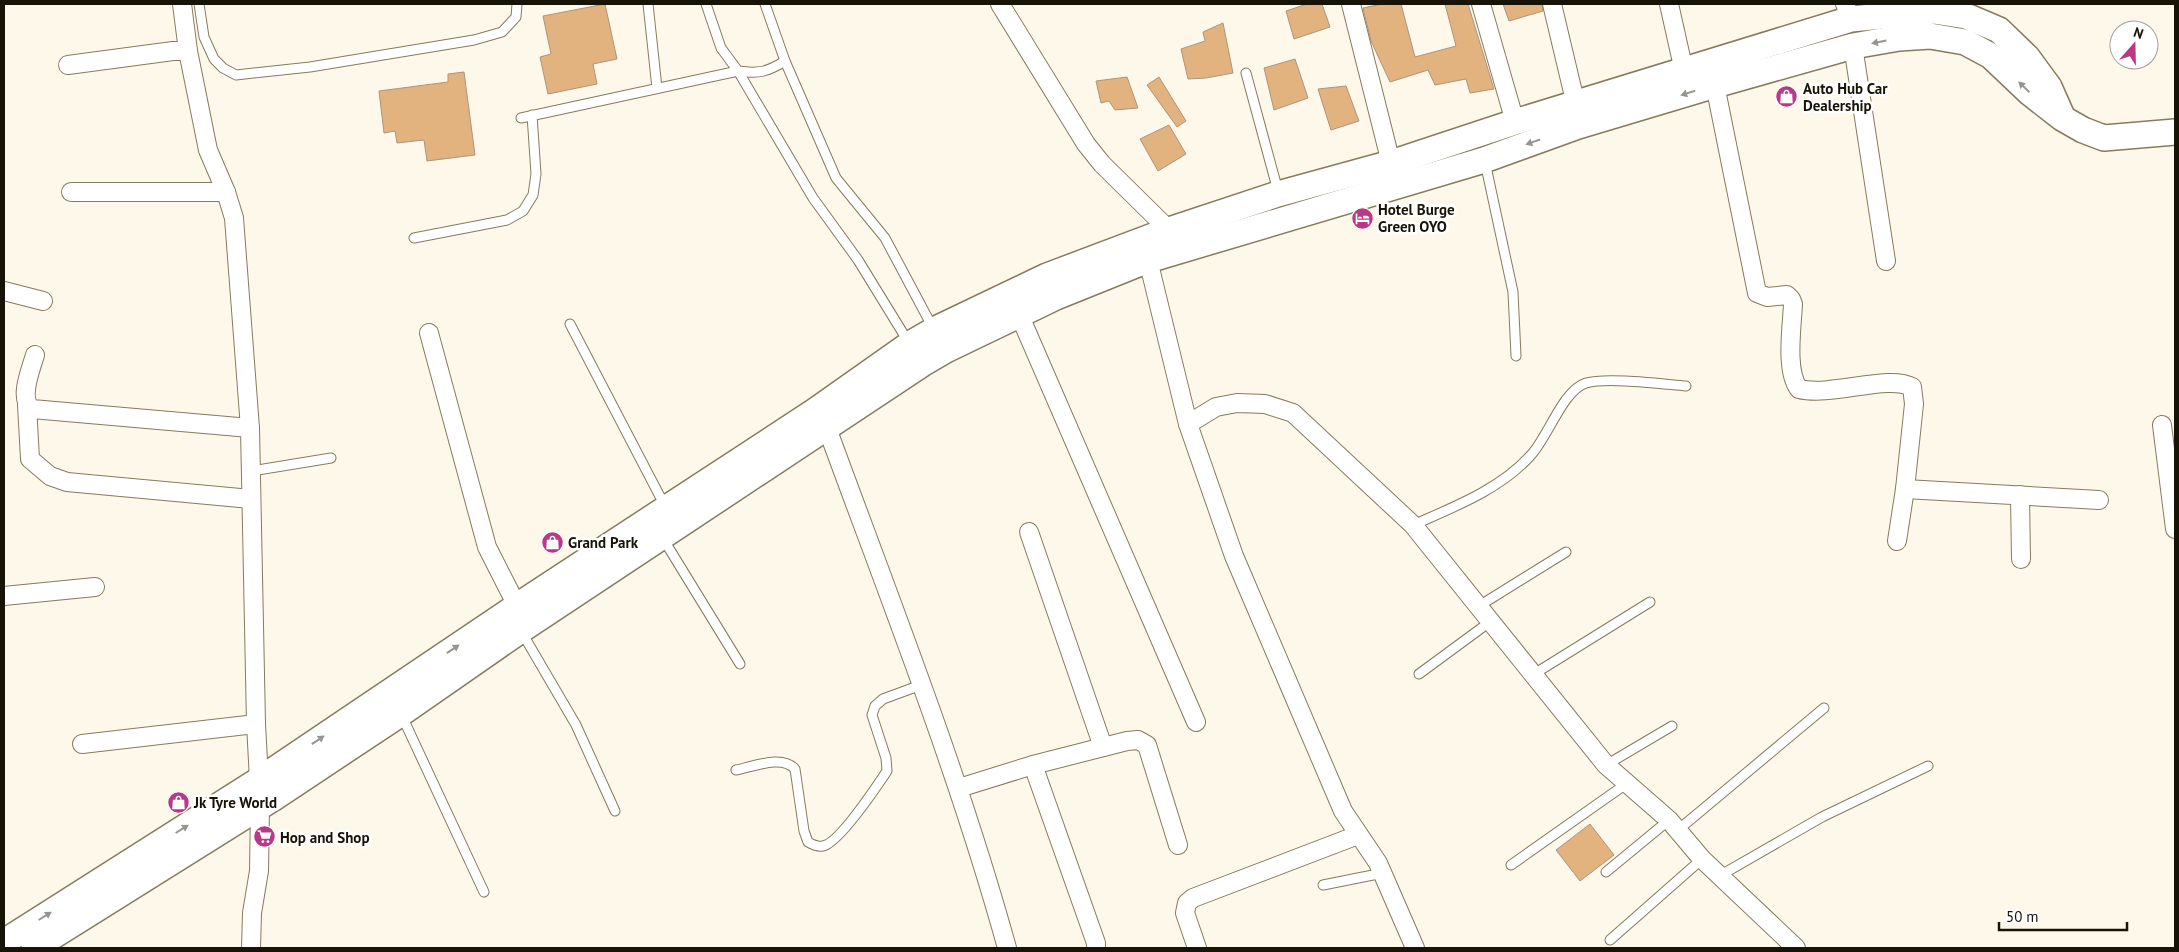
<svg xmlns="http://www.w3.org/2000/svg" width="2179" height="952" font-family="'PT Sans',sans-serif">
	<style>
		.building { fill: #e2b27f; stroke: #ad957b }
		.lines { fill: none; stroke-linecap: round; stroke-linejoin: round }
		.lane-casing { stroke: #877b5d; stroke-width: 11 }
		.street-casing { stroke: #877b5d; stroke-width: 20 }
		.secondary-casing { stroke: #877b5d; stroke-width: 28 }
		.lane { stroke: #fff; stroke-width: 9 }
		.street { stroke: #fff; stroke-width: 18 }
		.secondary { stroke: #fff; stroke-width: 25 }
		.oneway { fill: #97958f }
		.labels { text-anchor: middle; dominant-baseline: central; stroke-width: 5; stroke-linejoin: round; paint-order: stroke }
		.poi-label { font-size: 15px; font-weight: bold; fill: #171307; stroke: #fff; text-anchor: start }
	</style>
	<rect width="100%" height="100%" fill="#fef8eb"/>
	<g class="building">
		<path d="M605 4 617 59 593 64 597 84 548 94 540 57 551 54 543 16Z"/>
		<path d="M1307 4H1322L1330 27 1294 39 1286 11Z"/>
		<path d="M1382 4H1401L1415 57 1456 46 1445 4H1468L1494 89 1470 93 1466 79 1435 85 1428 70 1390 82 1371 41 1363 8Z"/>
		<path d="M1503 4H1542L1543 11 1509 21Z"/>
		<path d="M1223 23 1233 73 1206 78 1188 79 1181 49 1205 41 1203 32Z"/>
		<path d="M1295 59 1308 98 1274 110 1264 68Z"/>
		<path d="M464 72 475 155 427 161 424 140 397 143 395 131 384 133 379 91 448 82V74Z"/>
		<path d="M1127 77 1138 108 1115 110 1109 101 1101 103 1096 81Z"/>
		<path d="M1159 77 1186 121 1177 127 1147 85Z"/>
		<path d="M1346 86 1359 121 1331 130 1318 89Z"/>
		<path d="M1169 125 1186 154 1158 171 1140 139Z"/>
		<path d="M1590 824 1614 855 1580 881 1556 850Z"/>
	</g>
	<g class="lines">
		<defs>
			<g id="lane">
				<path d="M199 4 204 37 214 59 223 68 236 75 310 67 474 40 502 32 516 17 517 4"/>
				<path d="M648 4 657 88"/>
				<path d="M706 4 721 48 738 71 813 198 858 260 909 343"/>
				<path d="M765 4 785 61 836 178 885 238 933 328"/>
				<path d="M1246 73 1278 191"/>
				<path d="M521 118 738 71C759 74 767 72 785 61"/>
				<path d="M1485 162 1513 292 1516 356"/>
				<path d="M414 238 507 220 523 211 533 195 536 174 532 115"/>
				<path d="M570 324 666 508"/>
				<path d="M252 471 331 458"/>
				<path d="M1413 525C1454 507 1501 489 1531 455 1548 437 1563 390 1586 383 1607 377 1662 384 1686 386"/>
				<path d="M662 537 740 664"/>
				<path d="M1479 606 1566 552"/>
				<path d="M521 631 576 725 615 811"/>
				<path d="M1419 674 1491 621"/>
				<path d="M1534 674 1650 602"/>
				<path d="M401 714 484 892"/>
				<path d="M1606 765 1672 726"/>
				<path d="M736 770C753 767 782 754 795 769L804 831 808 842C813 845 817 847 823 846 839 843 877 786 887 771L886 758 872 715 875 706 883 699 921 685"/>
				<path d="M1678 830 1824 708"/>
				<path d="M1511 865 1626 784"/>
				<path d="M1606 872 1669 820"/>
				<path d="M1721 875 1822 817 1928 766"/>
				<path d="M1323 885 1383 873"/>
				<path d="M1610 940 1702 859"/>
			</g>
			<g id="street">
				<path d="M182 4 188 51 208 150 226 192 234 218 250 428 256 724 259 780"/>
				<path d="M1000 4 1086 144 1102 164 1169 230"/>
				<path d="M1351 4 1391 163"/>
				<path d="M1481 4 1515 122"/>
				<path d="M1552 4 1576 105"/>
				<path d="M1669 4 1684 71"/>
				<path d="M1845 4 1851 19"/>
				<path d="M1853 46 1886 261"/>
				<path d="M68 65 173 51H188"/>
				<path d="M1715 85 1757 293 1767 297 1787 295 1791 299 1793 304C1792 327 1785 371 1799 389 1832 397 1888 374 1912 387L1914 404 1905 489 1897 541"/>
				<path d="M71 192H226"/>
				<path d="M1148 260 1188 424 1234 556 1343 811 1378 863 1415 948"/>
				<path d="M4 291 43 301"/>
				<path d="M1019 314 1196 722"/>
				<path d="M429 333 487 547 517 606"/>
				<path d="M35 355C31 369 18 399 32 409L250 428"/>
				<path d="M27 405 30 459 50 476 67 482 251 499"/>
				<path d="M1188 424 1216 407 1237 403 1265 404 1293 413 1413 525 1606 765 1669 820 1702 859 1796 948"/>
				<path d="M2162 425 2175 529"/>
				<path d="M827 428C890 600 958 771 1007 948"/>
				<path d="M1905 489 2099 500"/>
				<path d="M2020 495 2021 559"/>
				<path d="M1029 532 1103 747"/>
				<path d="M4 596 95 587"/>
				<path d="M82 744 256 724"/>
				<path d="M1033 765 1096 943V948"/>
				<path d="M959 788 1033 765 1127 741 1138 740 1147 745 1178 845"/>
				<path d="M251 948 252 913 259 871 260 806"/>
				<path d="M1197 948 1185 913 1187 903 1193 898 1358 835"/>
			</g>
			<g id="secondary">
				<path d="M4 942 259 780 517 606 815 411 910 344 934 330 1047 276 1169 230 1278 194 1391 163 1515 122 1851 19 1934 11 1966 16 1999 30 2027 57 2049 87 2061 114"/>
				<path d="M34 948 272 799 400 714 521 630 922 364 946 350 1056 297 1148 260 1484 160 1578 126 1715 85 1853 46 1899 38 1930 36 1965 42 1991 56 2030 93 2062 118 2083 130 2104 138 2175 132"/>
			</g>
		</defs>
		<use href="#lane" class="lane-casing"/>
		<use href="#street" class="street-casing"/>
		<use href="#secondary" class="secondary-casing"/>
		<use href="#lane" class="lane"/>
		<use href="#street" class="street"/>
		<use href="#secondary" class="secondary"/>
	</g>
	<defs><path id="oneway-solid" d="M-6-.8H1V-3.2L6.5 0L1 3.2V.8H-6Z" transform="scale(1.25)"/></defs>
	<g class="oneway">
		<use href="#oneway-solid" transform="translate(1879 42) rotate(169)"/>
		<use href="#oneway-solid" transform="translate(2024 87) rotate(-136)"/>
		<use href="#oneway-solid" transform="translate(1688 93) rotate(163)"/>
		<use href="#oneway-solid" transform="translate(1533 142) rotate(161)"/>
		<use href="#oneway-solid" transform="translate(453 649) rotate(-34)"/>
		<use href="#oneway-solid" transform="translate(318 740) rotate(-34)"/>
		<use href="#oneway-solid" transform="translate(182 829) rotate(-32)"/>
		<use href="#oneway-solid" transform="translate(45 916) rotate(-32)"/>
	</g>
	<defs>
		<symbol id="shop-disc" viewBox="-11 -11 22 22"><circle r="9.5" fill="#b73987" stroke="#fff"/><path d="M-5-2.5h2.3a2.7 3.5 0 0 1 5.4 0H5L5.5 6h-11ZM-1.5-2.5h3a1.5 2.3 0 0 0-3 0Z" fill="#fff"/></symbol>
		<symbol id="hotel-disc" viewBox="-11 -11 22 22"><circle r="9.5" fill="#b73987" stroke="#fff"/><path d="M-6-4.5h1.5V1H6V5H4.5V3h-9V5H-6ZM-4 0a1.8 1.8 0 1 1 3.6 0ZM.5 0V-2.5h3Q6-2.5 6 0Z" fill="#fff"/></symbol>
		<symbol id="supermarket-disc" viewBox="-11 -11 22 22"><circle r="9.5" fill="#b73987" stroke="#fff"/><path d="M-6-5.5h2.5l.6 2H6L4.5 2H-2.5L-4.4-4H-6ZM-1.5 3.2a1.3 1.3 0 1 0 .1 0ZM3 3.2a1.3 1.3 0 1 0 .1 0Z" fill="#fff"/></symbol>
	</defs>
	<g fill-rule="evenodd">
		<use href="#shop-disc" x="1774" y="84" width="25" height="25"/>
		<use href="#hotel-disc" x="1350" y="206" width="25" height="25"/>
		<use href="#shop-disc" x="540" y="530" width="25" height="25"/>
		<use href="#shop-disc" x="166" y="790" width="25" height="25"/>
		<use href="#supermarket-disc" x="252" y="824" width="25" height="25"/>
	</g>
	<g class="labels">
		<g class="poi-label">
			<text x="1803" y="88">Auto Hub Car<tspan x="1803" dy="17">Dealership</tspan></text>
			<text x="1378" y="209">Hotel Burge<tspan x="1378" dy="17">Green OYO</tspan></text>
			<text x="568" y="542">Grand Park</text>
			<text x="194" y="802">Jk Tyre World</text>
			<text x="280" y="837">Hop and Shop</text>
		</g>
	</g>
	<rect width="2179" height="952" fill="none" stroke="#171307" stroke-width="10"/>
	<g transform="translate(2134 45) rotate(20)"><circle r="24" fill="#ffffff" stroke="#a2a19c"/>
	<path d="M0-4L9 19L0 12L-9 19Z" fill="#b73987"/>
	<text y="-8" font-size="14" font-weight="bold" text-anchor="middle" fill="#171307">N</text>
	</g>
	<path d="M1999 922v8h128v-8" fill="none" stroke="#171307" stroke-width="2.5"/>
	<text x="2006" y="922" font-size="15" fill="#171307" stroke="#ffffff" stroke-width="4" paint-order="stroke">50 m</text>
</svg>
